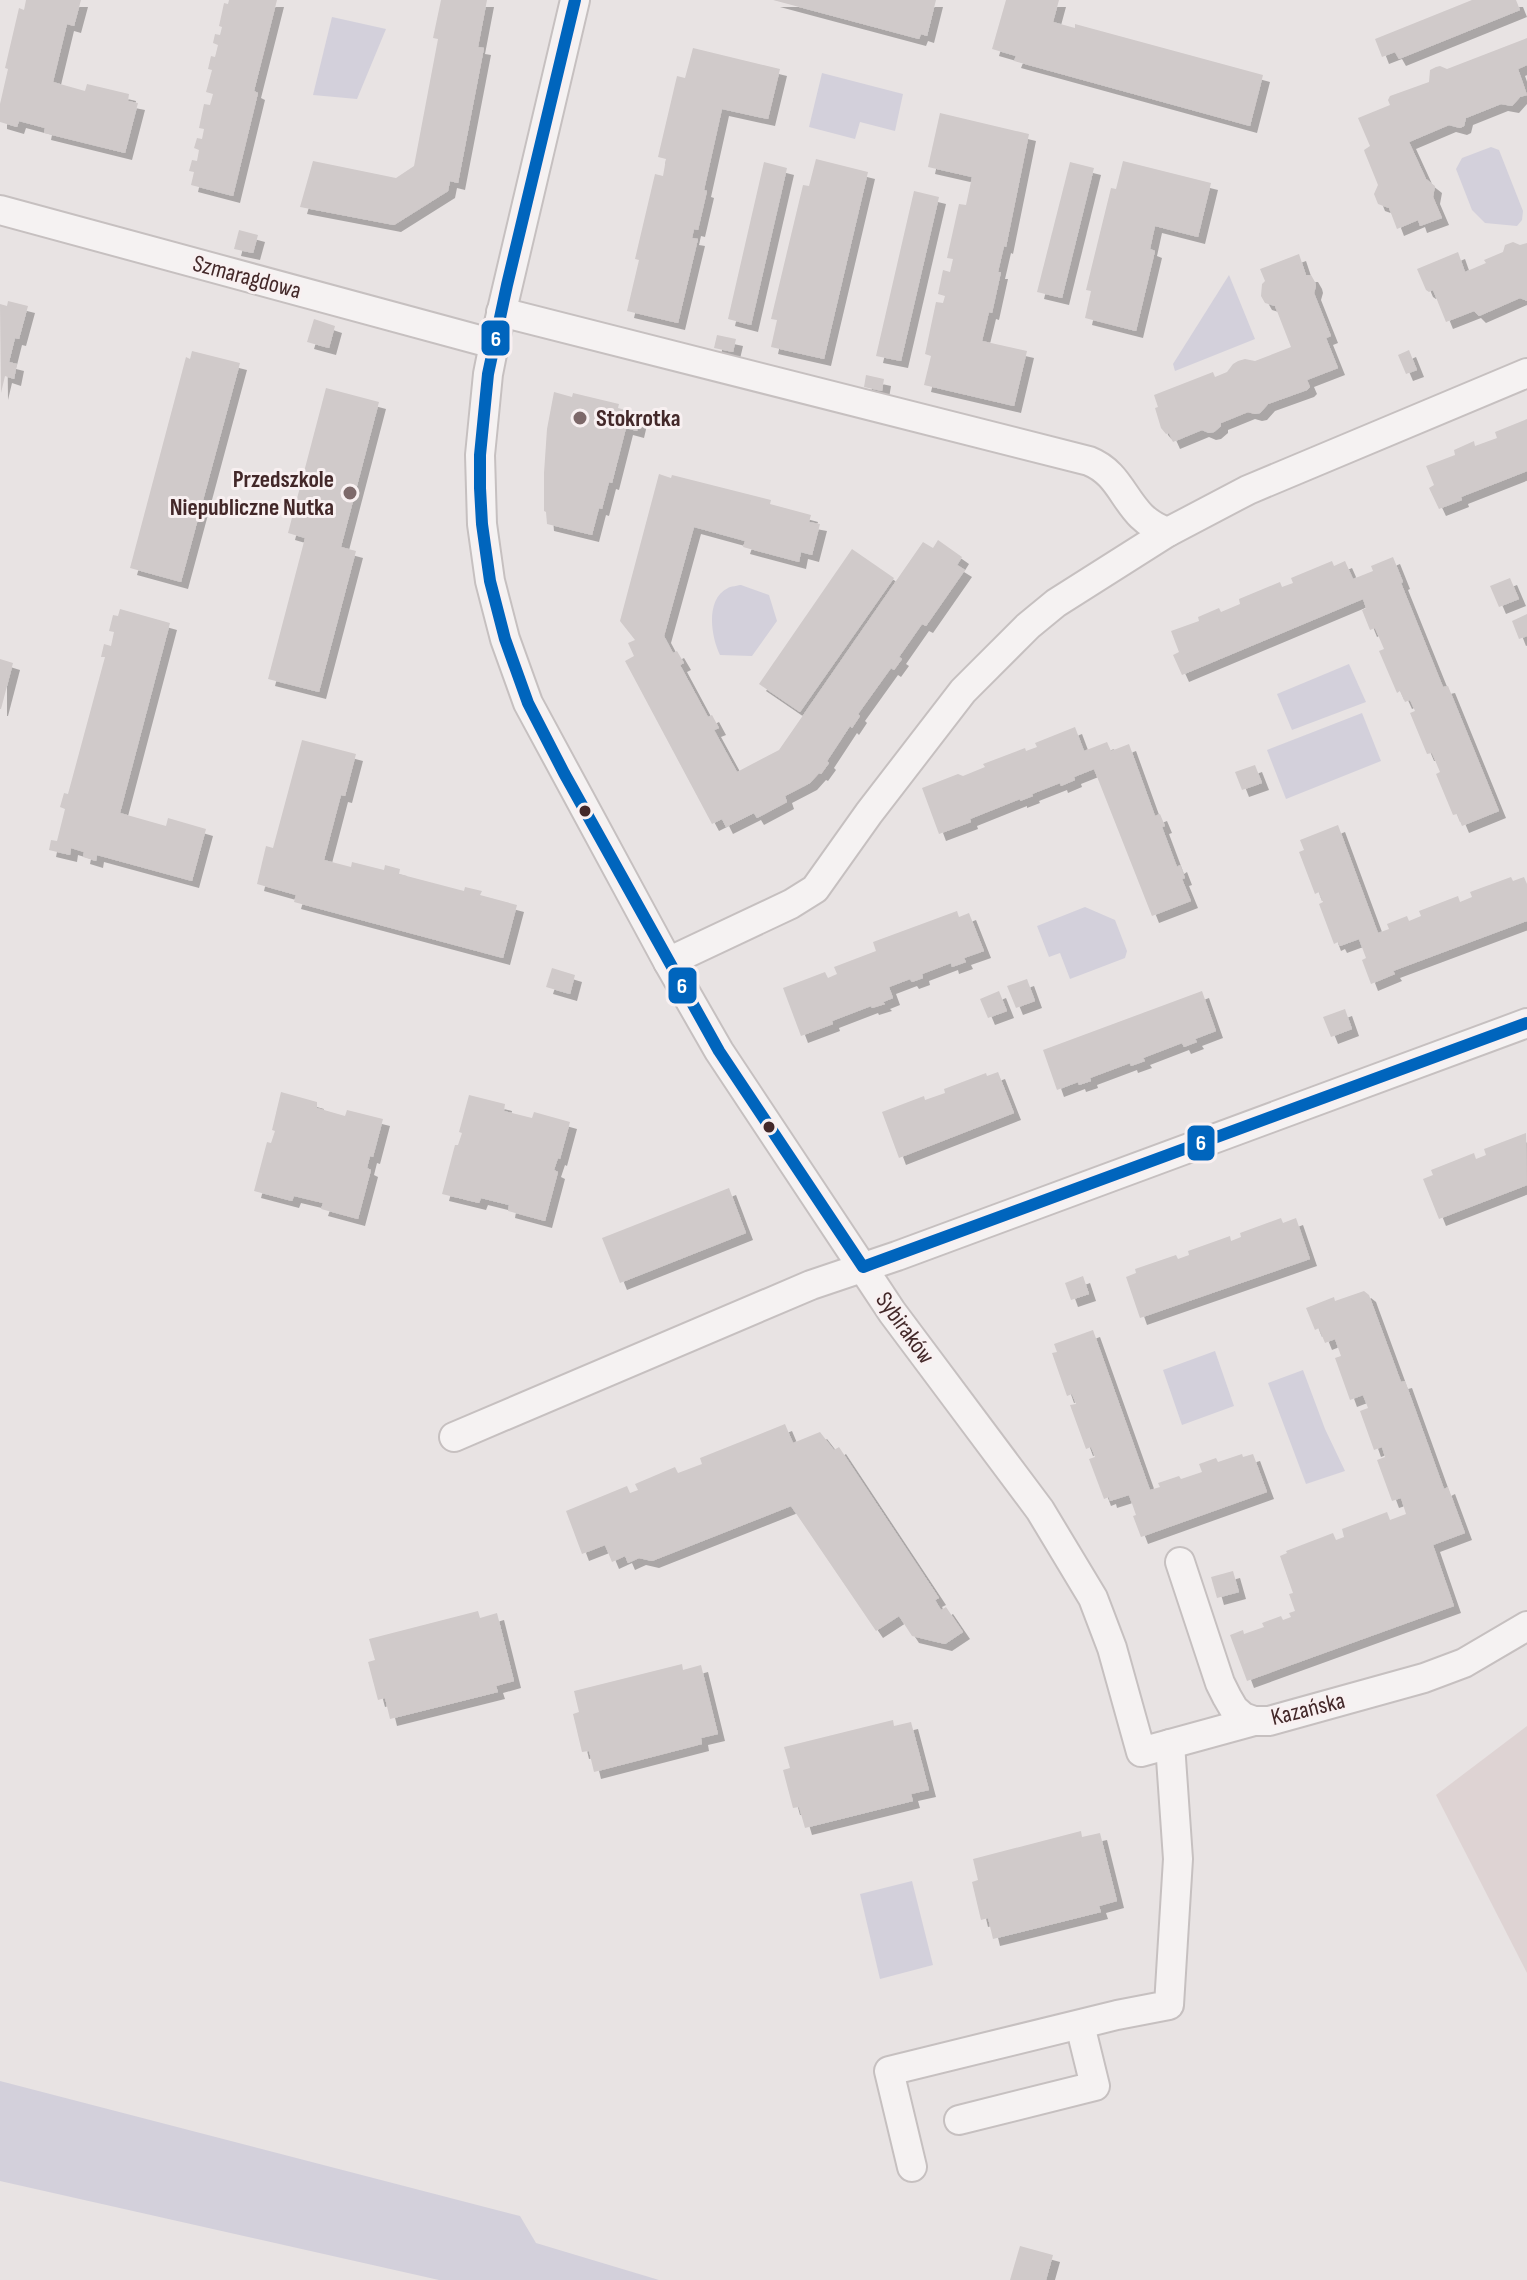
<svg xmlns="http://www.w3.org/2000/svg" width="1527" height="2280" font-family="'Sofia Sans Condensed',sans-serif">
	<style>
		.built { fill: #ded3d3 }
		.green { fill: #d3d0db }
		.building { fill: #d0caca; filter: url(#shadow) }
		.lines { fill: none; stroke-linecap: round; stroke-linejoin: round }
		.street-casing { stroke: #c6c0c0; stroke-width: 32 }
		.street { stroke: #f5f2f2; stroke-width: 28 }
		.bus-1-casing { stroke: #f8f0f1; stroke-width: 18 }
		.bus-1 { stroke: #0065bd; stroke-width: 12 }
		.poi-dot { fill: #7d696a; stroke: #f8f0f1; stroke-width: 3 }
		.bus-dot { fill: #432829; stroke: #f8f0f1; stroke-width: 3 }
		.labels { text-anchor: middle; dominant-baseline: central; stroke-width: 6; stroke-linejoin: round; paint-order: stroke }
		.street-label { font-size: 24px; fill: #432829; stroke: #f8f0f1 }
		.poi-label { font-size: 24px; font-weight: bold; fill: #432829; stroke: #f8f0f1; text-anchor: start }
		.line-badge { stroke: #f8f0f1; stroke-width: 3 }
		.badge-label { font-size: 22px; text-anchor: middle; font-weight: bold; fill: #fff }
	</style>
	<defs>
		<filter id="shadow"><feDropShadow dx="7" dy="7" stdDeviation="0" flood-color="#0004"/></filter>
	</defs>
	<rect width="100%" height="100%" fill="#e8e3e3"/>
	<path class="built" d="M1527 1726V1973L1436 1795Z"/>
	<g class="green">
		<path d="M332 17 386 29 357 99 313 95Z"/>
		<path d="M822 73 903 94 895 131 860 122 855 139 809 127Z"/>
		<path d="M1491 147 1499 150 1523 211 1522 220 1517 226 1485 223 1472 210 1456 169 1462 158Z"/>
		<path d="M1229 275 1255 339 1175 371 1173 364Z"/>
		<path d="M741 585 769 595 777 621 752 656 720 655C711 637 705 599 728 588 729 587 740 585 741 585Z"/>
		<path d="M1349 664 1366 702 1292 730 1277 694Z"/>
		<path d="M1362 713 1381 761 1286 799 1267 750Z"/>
		<path d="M1085 907 1115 920 1127 951 1125 958 1070 979 1060 953 1049 957 1037 926Z"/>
		<path d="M1215 1351 1234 1406 1182 1425 1163 1370Z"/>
		<path d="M1303 1370 1325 1429 1345 1471 1306 1484 1268 1383Z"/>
		<path d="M912 1881 933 1965 880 1979 860 1894Z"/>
		<path d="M0 2081 520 2216 536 2243 659 2280H439L0 2181Z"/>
	</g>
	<g class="building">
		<path d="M26 0H81L74 26 67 24 53 82 85 91 87 84 129 94 128 101 138 103 125 153 44 133 45 128 19 121 17 127 0 122V104L8 69 5 68 19 8 24 10Z"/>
		<path d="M229 0H277L254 91 258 93 233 196 191 185 194 172 189 171 192 160 197 161 199 150 194 148 197 138 202 139 204 129 199 128 204 104 210 105 213 94 206 92 212 70 208 69 211 56 215 57 218 45 213 43 215 34 220 35 222 27 219 26 224 3 228 4Z"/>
		<path d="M441 0H487L478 47 484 48 458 183 450 181 448 191 394 225 300 207 313 161 396 178 414 166 438 39 433 38Z"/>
		<path d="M773 0H936L927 36 921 34 919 39Z"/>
		<path d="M1006 0H1059L1053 22 1075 28V24L1263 75 1250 126 1014 61 1016 56 992 49Z"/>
		<path d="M1472 0H1516L1520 10 1399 59 1395 52 1382 57 1375 39Z"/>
		<path d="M1527 38V65L1518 69 1527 95 1520 97 1512 106 1501 104 1466 118 1464 126 1460 128 1449 125 1409 142 1426 179 1435 186 1433 197 1442 218 1420 226 1418 220 1397 229 1389 208 1378 204 1374 194 1378 185 1365 153 1364 150 1370 146 1358 118 1390 105 1388 100 1390 96 1429 82 1430 70 1436 67 1440 66 1447 69Z"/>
		<path d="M693 48 780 69 768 119 722 109 704 190 707 191 698 230 694 229 692 238 698 239 678 323 627 311 639 260 635 259 655 174 663 176 666 159 658 157 677 76 685 78Z"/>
		<path d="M940 113 1029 134 1006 247 1004 246 998 272H1001L992 313 989 312 982 341 1027 351 1014 406 924 385 931 356 925 354 936 302 943 303 945 296 938 294 943 270 950 272 953 259 947 258 959 204 966 205 972 177 928 167Z"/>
		<path d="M816 159 868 172 824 359 771 347 777 320 771 319 803 185 809 186Z"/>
		<path d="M1123 161 1211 183 1198 237 1155 226 1150 249 1155 251 1136 331 1085 318 1091 291 1086 290 1111 188 1116 189Z"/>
		<path d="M764 162 787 168 751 325 728 319Z"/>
		<path d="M1070 162 1094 168 1062 298 1037 292Z"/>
		<path d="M914 191 939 197 901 361 876 356Z"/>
		<path d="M239 230 258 235 253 253 234 249Z"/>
		<path d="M1513 242 1520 245 1527 243V301L1520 298 1479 316 1474 311 1446 322 1433 290 1429 292 1426 290 1417 269 1458 252 1465 272 1486 263 1484 260 1503 252 1505 245Z"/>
		<path d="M1299 254 1306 275H1311L1315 282 1316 286 1314 293 1331 336 1326 338 1338 368 1307 380 1310 387 1307 390 1268 404 1260 413 1255 414 1248 412 1221 423V426L1214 432 1209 433 1202 430 1173 442 1169 433 1166 434 1161 428 1155 408 1158 407 1154 395 1213 372 1215 377 1227 372 1233 364 1238 361 1245 359 1255 361 1291 347 1275 306 1265 303 1261 296 1262 284 1265 281 1260 269Z"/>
		<path d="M8 301 28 306 19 339 15 338 9 362 17 364 14 379 5 376 1 393 0 304 7 306Z"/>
		<path d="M314 319 335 326 329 348 307 342Z"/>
		<path d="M717 335 736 339 733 352 714 348Z"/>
		<path d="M1409 350 1417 370 1406 374 1398 355Z"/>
		<path d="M192 351 240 363 181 582 130 568 186 357 190 359Z"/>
		<path d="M866 375 884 379 882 391 864 387Z"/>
		<path d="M326 388 379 402 341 547 356 551 319 692 268 679 305 538 288 533Z"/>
		<path d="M554 392 572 397 573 393 619 404 618 408 641 414 637 431 626 428 612 483 609 482 602 509 599 508 592 535 547 524 546 512 544 511V473L547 429Z"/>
		<path d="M1527 419V471L1461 497 1462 500 1439 509 1429 488 1434 485 1426 466 1455 455 1454 450 1474 441 1475 446 1497 438 1495 432Z"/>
		<path d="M659 474 671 478 672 475 771 500 770 504 811 515 809 522 820 524 812 555 801 552 799 562 743 547 745 541 694 527 664 636 673 653 677 651 684 663 680 665 708 717 712 715 719 728 714 730 737 772 779 750 923 542 933 548 938 540 962 557 957 565 965 570 926 626 922 624 899 657 902 659 894 670 891 668 858 714 860 716 852 728 850 726 827 761 829 763 821 774 819 773 810 783 785 796 787 802 757 818 754 813 726 827 722 819 712 824 625 661 634 656 628 643 635 640 620 621Z"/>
		<path d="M852 549 894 578 800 712 759 684Z"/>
		<path d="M1393 557 1403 582 1401 583 1443 687 1448 686 1499 811 1462 826 1457 814 1453 815 1436 774 1440 772 1432 753 1427 754 1410 713 1415 711 1410 700 1405 702 1400 691 1397 693 1379 651 1384 649 1375 628 1370 630 1362 610 1366 608 1363 599 1182 675 1173 655 1179 652 1171 631 1199 621 1198 617 1219 608 1221 612 1240 604 1239 599 1280 582 1282 587 1293 583 1291 578 1332 561 1334 566 1345 561 1353 579 1373 571 1371 566Z"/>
		<path d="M1510 578 1519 599 1499 607 1490 586Z"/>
		<path d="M120 609 170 623 120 813 166 826 168 818 206 829 192 881 97 855 96 861 83 857 84 852 71 848 70 855 49 850 51 840 57 841 65 809 60 807 64 793 68 794 105 657H101L104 644 111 646 114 632 109 631 113 615 118 616Z"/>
		<path d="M1527 614V636L1519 639 1512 621Z"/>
		<path d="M0 659 13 663 1 709H0Z"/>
		<path d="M1075 727 1084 751 1107 742 1111 751 1129 744 1155 816 1160 814 1165 826 1162 827 1177 867 1180 865 1185 878 1182 879 1191 901 1152 916 1094 769 1074 777 1075 780 1061 786 1060 783 1032 794 1033 796 1020 801V799L970 819 971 822 939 834 922 788 958 774 963 776 985 767 983 764 1025 748 1026 751 1037 747 1035 743Z"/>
		<path d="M302 740 356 754 345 796 341 795 324 860 351 867 352 862 384 870 385 865 400 869 399 874 464 891 465 887 482 891 480 895 517 905 503 958 294 902 296 895 257 884 266 846 273 848Z"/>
		<path d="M1255 765 1262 783 1242 790 1235 772Z"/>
		<path d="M1338 825 1378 933 1389 929 1387 924 1407 916 1409 921 1421 916 1419 911 1458 896 1460 902 1472 897 1470 892 1511 877 1513 881 1524 877 1527 884V921L1393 971 1395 974 1371 984 1362 960 1366 958 1359 939 1340 946 1338 942 1334 944 1319 904 1323 902 1319 892 1315 894 1299 852 1304 850 1300 840Z"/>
		<path d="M957 911 959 917 969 913 984 951 964 958 966 962 952 967 951 963 922 974 923 978 912 982 910 979 889 987 893 998 883 1002 885 1004 872 1008 871 1006 832 1021 833 1024 801 1036 783 988 825 972 828 978 837 974 834 967 876 951 873 942Z"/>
		<path d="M552 968 575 975 570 994 546 987Z"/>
		<path d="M1027 979 1035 1001 1016 1008 1007 986Z"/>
		<path d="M999 991 1007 1011 988 1018 980 999Z"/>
		<path d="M1202 991 1216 1031 1195 1039 1197 1042 1184 1047 1182 1043 1143 1058 1145 1061 1131 1066 1130 1063 1090 1078 1091 1081 1079 1085 1078 1082 1057 1090 1043 1050Z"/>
		<path d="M1345 1009 1352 1029 1331 1037 1323 1017Z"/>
		<path d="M998 1072 1014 1113 899 1158 882 1112 924 1096 925 1100 945 1093 944 1089 986 1073 987 1076Z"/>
		<path d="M281 1092 317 1102V1108L345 1116 347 1110 383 1119 373 1157 370 1156 367 1168 371 1170 358 1219 321 1209 323 1203 294 1196 292 1201 254 1191 267 1142 271 1143 275 1131 272 1130Z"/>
		<path d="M469 1095 505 1104 504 1111 532 1118 534 1112 570 1122 560 1159 558 1158 554 1170 558 1172 545 1221 508 1211 509 1205 481 1198 479 1203 442 1194 455 1145H458L462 1133 459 1132Z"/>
		<path d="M1526 1133 1527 1185 1439 1219 1423 1179 1433 1175 1431 1170 1474 1153 1476 1159 1486 1155 1484 1149Z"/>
		<path d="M729 1188 746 1233 620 1283 602 1238Z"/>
		<path d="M1281 1218 1283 1223 1296 1218 1310 1259 1140 1318 1126 1277 1136 1273 1135 1269 1176 1255 1178 1259 1189 1255 1188 1251 1230 1236 1231 1241 1241 1237 1240 1233Z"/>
		<path d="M1083 1276 1089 1294 1071 1300 1065 1283Z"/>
		<path d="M1364 1291 1369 1295 1401 1382 1405 1381 1444 1489 1448 1487 1465 1533 1433 1545 1454 1606 1247 1681 1230 1635 1243 1630 1244 1634 1264 1627 1262 1623 1281 1616 1283 1620 1291 1617 1289 1613 1295 1611 1289 1594 1293 1593 1280 1556 1287 1553 1286 1551 1333 1533 1336 1540 1344 1537 1342 1529 1387 1512 1390 1520 1406 1514 1401 1498 1392 1501 1377 1460 1385 1457 1382 1447 1374 1450 1360 1411 1368 1408 1363 1395 1350 1400 1335 1358 1341 1356 1335 1339 1325 1343 1319 1328 1315 1330 1306 1308 1334 1297 1335 1301Z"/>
		<path d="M1093 1330 1150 1490 1160 1487 1158 1483 1179 1476 1181 1479 1202 1472 1199 1464 1216 1458 1218 1462 1242 1454 1243 1457 1253 1454 1267 1492 1141 1537 1133 1516 1136 1515 1129 1495 1110 1501 1109 1497 1104 1499 1089 1459 1095 1457 1091 1447 1086 1449 1070 1405 1076 1404 1072 1394 1067 1396 1052 1353 1057 1352 1054 1344Z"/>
		<path d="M785 1424 793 1443 820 1432 834 1450 839 1447 939 1598 935 1600 941 1610 946 1607 963 1632 945 1644 912 1636 899 1616 876 1631 791 1506 652 1561 639 1558 628 1563 625 1556 612 1562 605 1545 582 1554 566 1511 627 1486 630 1493 638 1490 635 1484 675 1467 678 1473 702 1464 700 1458Z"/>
		<path d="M1233 1571 1239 1592 1217 1598 1211 1577Z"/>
		<path d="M478 1611 480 1618 497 1613 514 1681 496 1686 498 1692 390 1719 385 1698 378 1700 368 1662 375 1660 369 1639Z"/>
		<path d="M682 1664 683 1670 701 1665 718 1734 701 1738 702 1744 594 1772 589 1751 582 1752 573 1714 579 1712 574 1691Z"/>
		<path d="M893 1720 894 1726 911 1722 929 1790 911 1794 913 1801 805 1828 799 1807 793 1808 783 1770 790 1768 784 1747Z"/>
		<path d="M1081 1831 1082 1837 1100 1833 1117 1901 1099 1906 1101 1912 993 1939 988 1918 981 1920 972 1882 978 1880 973 1859Z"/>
		<path d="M1020 2246 1053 2255 1046 2280H1010Z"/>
	</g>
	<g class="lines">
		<defs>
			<g id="street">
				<path d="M575 0 494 344 488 374 480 455 482 524 490 581 505 639 528 703 668 962 719 1051 892 1312 1040 1510 1093 1598 1112 1648 1141 1752 1254 1721"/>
				<path d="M0 210 494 344"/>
				<path d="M501 312 1089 461C1127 476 1124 518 1168 532"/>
				<path d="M668 962 791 904 815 889 869 813 963 691 1028 626 1056 603 1168 532 1248 490 1527 373"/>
				<path d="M454 1437 811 1285 897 1256 1527 1023"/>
				<path d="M1180 1562 1220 1683 1227 1697 1234 1709 1243 1717 1254 1721H1269L1424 1678 1464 1663 1527 1626"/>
				<path d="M959 2120 1095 2086 1080 2025"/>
				<path d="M912 2167 889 2071 1117 2015 1169 2005 1178 1859 1170 1744"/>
			</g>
		</defs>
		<use href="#street" class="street-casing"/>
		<use href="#street" class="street"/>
		<defs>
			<path id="bus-1" d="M575 0 507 285 488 374 480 455V488L482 524 490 581 505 639 528 703 564 773 719 1051 863 1267 1527 1023"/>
		</defs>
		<use href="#bus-1" class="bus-1-casing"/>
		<use href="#bus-1" class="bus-1"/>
	</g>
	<g class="poi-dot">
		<circle cx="580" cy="418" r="8"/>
		<circle cx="350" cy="493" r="8"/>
	</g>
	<g class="bus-dot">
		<circle cx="585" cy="811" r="7"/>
		<circle cx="769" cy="1127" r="7"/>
	</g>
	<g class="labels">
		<g class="street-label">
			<text transform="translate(247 277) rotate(15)">Szmaragdowa</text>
			<text transform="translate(905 1328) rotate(54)">Sybiraków</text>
			<text transform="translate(1308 1709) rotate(-14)">Kazańska</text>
		</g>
		<g class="poi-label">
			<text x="596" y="418">Stokrotka</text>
			<text x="334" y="479" text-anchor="end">Przedszkole<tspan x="334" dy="28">Niepubliczne Nutka</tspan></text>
		</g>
	</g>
	<g class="line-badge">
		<rect x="480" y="319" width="31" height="38" rx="8" fill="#0065bd"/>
		<rect x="667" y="966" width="31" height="39" rx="8" fill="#0065bd"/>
		<rect x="1186" y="1124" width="30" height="38" rx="8" fill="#0065bd"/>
	</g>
	<g class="badge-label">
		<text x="496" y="346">6</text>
		<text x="682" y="993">6</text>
		<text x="1201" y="1150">6</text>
	</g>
</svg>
